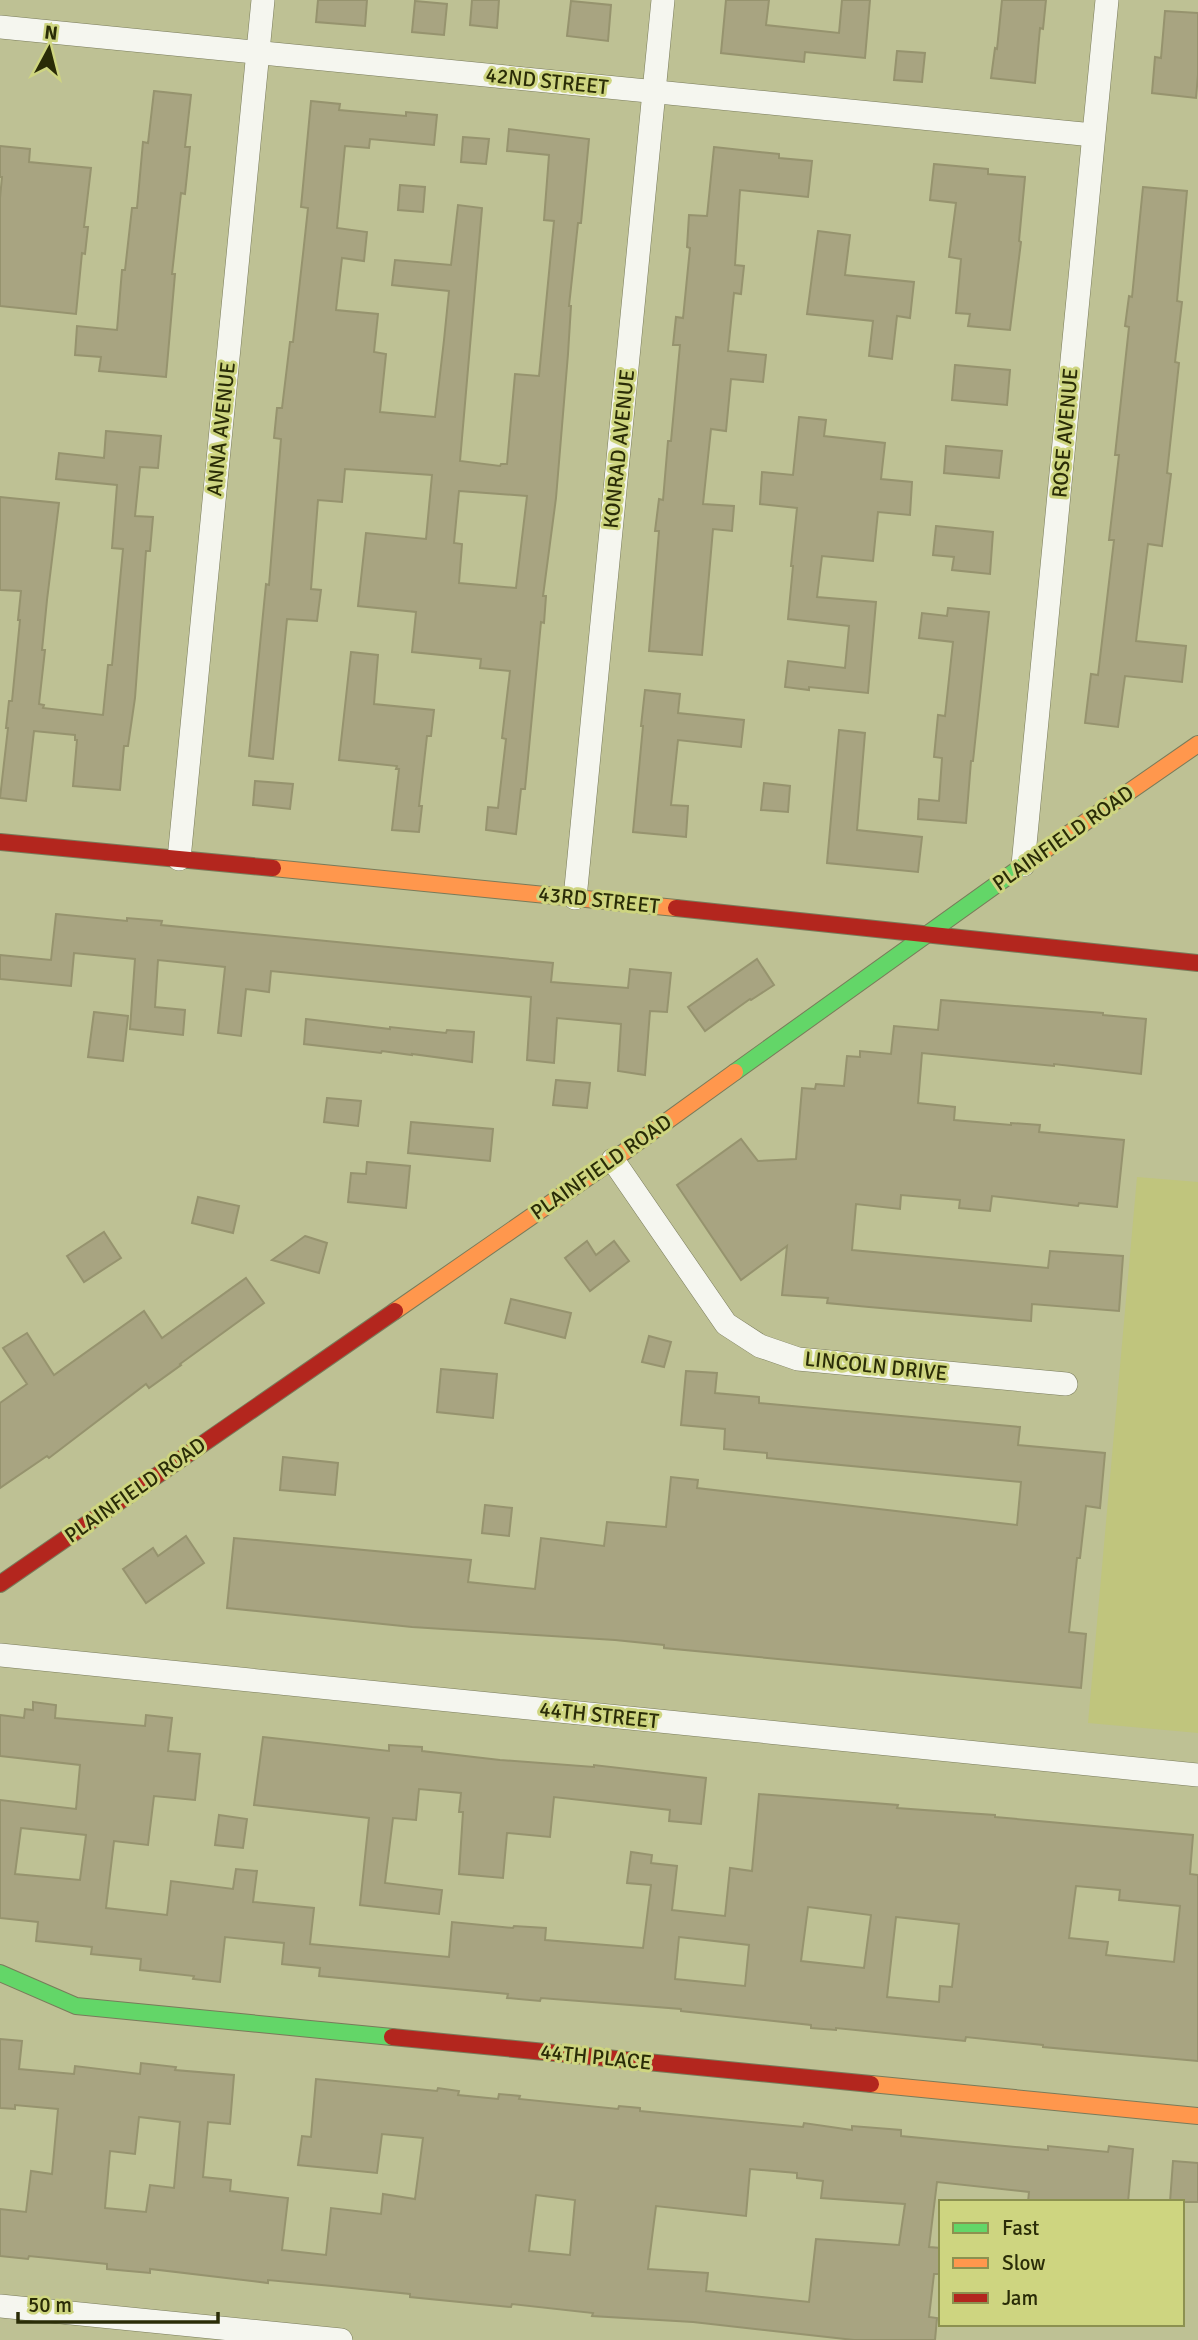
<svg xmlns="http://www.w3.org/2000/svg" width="1198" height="2340" font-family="Signika,sans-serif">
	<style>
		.built { fill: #c0c57d }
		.building { fill: #a8a481; stroke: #96936e; stroke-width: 2; fill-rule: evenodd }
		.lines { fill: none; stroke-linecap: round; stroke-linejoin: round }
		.street-casing { stroke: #797b5a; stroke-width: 24 }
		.fast-casing { stroke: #797b5a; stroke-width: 18 }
		.slow-casing { stroke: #797b5a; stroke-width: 18 }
		.jam-casing { stroke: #797b5a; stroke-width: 18 }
		.street { stroke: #f5f6ef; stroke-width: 23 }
		.fast { stroke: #63d668; stroke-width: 16 }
		.slow { stroke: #ff974d; stroke-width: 16 }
		.jam { stroke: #b3261e; stroke-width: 16 }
		.labels { text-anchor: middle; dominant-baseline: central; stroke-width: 6; stroke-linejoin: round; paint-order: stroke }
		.street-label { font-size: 21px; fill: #2a2c07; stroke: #ced580 }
	</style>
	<rect width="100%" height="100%" fill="#bec194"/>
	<path class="built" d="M1137 1177 1198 1182V1733L1088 1723Z"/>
	<g class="building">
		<path d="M318 0H367L365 26 316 22Z"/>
		<path d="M472 0H499L497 28 470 25Z"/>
		<path d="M726 0H769L766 25 839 33 842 0H870L865 58 805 52 804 62 721 53Z"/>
		<path d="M1002 0H1046L1043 29 1040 28 1035 83 991 78 995 48 997 49Z"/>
		<path d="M415 1 447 4 444 35 412 32Z"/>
		<path d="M571 1 611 5 608 41 567 36Z"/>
		<path d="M1165 11 1198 13V75L1196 98 1152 93 1155 57 1161 58Z"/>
		<path d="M897 51 925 53 922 82 894 80Z"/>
		<path d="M154 91 191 95 185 147H190L185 194 181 193 172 274H175L166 377 99 371 101 357 75 355 77 326 117 330 122 270H125L132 208H137L143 142 148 143Z"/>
		<path d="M311 101 340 104 339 110 406 116V112L437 115 434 145 370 139 369 148 345 146 337 228 367 232 364 261 342 258 336 310 378 314 374 352 386 354 380 412 435 417 444 340 449 291 392 285 395 260 451 265 458 205 482 208 460 461 500 466 501 464H507L515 374 539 376 554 221 544 220 549 155 507 151 509 129 589 139 581 223H578L569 306H571L568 354 556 498 543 596H546L544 623 541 622 525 789H521L516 834 486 830 488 807 498 808 506 739 502 738 510 671 480 668 481 659 412 652 416 612 358 606 366 533 426 539 432 475 345 469 342 502 318 500 311 589 321 590 317 621 287 619 273 759 249 756 266 584 269 585 281 439 274 438 277 408H282L290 342H293L303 254 308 208 301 207ZM459 491 527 496 516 588 459 583 462 544 454 543Z"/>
		<path d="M463 137 489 139 486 164 461 162Z"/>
		<path d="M0 146 30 149 29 162 91 168 84 227H88L85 254 82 253 76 314 0 306V198L2 177H0Z"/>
		<path d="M714 147 779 154V158L812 161 808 197 740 190 735 265 744 266 741 294 734 293 728 351 766 355 763 382 731 379 726 431 711 429 703 504 734 506 732 531 713 529 702 655 649 651 659 531H655L659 499 663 500 668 441H671L680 345H673L676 317 683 318 690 248 687 247 689 215 707 216Z"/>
		<path d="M934 164 988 169V174L1025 177 1019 241 1021 242 1010 330 968 326 970 314 956 313 961 259 949 257 956 203 930 200Z"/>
		<path d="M400 185 425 187 423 212 398 210Z"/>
		<path d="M1143 187 1187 191 1177 301 1182 302 1175 362 1179 363 1167 473 1171 474 1162 546 1148 544 1136 641 1186 646 1182 682 1125 676 1118 727 1085 723 1091 674 1098 675 1114 540H1109L1119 455H1115L1129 327 1125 326 1129 296 1132 297Z"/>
		<path d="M818 231 850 235 845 275 914 282 910 318 897 316 892 359 869 356 873 321 807 314Z"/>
		<path d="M955 365 1010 370 1007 405 952 400Z"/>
		<path d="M799 417 826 420 824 436 885 443 881 479 912 482 910 515 878 512 873 561 822 556 817 597 876 602 868 693 809 687V690L785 687 788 661 845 668 849 626 788 619 793 566H791L797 508 760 504 762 472 793 475Z"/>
		<path d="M106 431 161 436 158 468 140 467 135 516 153 517 150 551H146L135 698 128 746H124L120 790 73 786 77 740H75V735L34 731 26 801 0 798 8 728H6L9 701H12L20 620H18L21 591 0 590V497L59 503 47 600 42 650H45L39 704 44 705 43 708 103 715 108 665H112L123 549 112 548 117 485 56 479 59 453 104 458Z"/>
		<path d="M946 446 1002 451 999 478 944 473Z"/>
		<path d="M936 526 993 532 990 574 952 570 954 557 933 555Z"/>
		<path d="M948 608 989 612 973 761H971L966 823 918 819 919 799 939 801 942 758 934 757 938 715 945 716 953 642 919 638 922 613 947 616Z"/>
		<path d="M351 652 378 655 374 704 434 710 431 736H427L419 806H422L419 832 392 830 399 769H396L397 766 339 760Z"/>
		<path d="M645 690 680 694 678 713 744 720 741 747 678 740 671 805 688 806 686 837 633 832 643 726H641Z"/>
		<path d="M839 730 865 733 857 830 922 837 918 872 827 863Z"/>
		<path d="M255 781 293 784 290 809 253 805Z"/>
		<path d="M764 783 790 786 788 812 761 810Z"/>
		<path d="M56 914 127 921V918L162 921 161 925 553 963 551 982 628 988 630 969 671 973 667 1012 650 1011 645 1075 618 1071 621 1024 557 1018 554 1063 527 1060 531 997 271 971 269 992 246 989 241 1036 218 1033 225 967 158 960 155 1007 185 1010 183 1035 130 1029 135 959 74 953 71 986 0 979V955L51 960Z"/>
		<path d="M757 959 774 985 751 1000 750 999 705 1031 688 1007Z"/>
		<path d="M941 1000 1103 1013V1015L1146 1019 1141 1074 1054 1064V1066L922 1053 918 1103 955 1107 954 1120 1011 1125V1123L1040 1125 1039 1132 1124 1140 1117 1207 1079 1203 1078 1206 992 1196 990 1211 959 1208 960 1200 901 1195 900 1209 856 1204 852 1250 1048 1268 1050 1251 1123 1256 1119 1311 1032 1304 1031 1321 869 1307 827 1303 828 1298 782 1295 787 1246 741 1280 677 1185 741 1139 758 1161 796 1159 802 1088 815 1089 816 1084 844 1086 847 1056 860 1057V1051L891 1054 894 1026 938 1030Z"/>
		<path d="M94 1012 128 1016 123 1061 88 1057Z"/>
		<path d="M306 1019 390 1029V1027L446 1033 447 1030 474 1032 472 1062 412 1054V1055L382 1051 381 1053 304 1044Z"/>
		<path d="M556 1080 590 1083 587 1108 553 1105Z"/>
		<path d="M327 1098 361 1101 358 1126 324 1122Z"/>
		<path d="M411 1122 493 1129 490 1161 408 1153Z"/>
		<path d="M367 1162 410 1166 406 1208 348 1202 351 1173 366 1174Z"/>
		<path d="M198 1197 239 1206 233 1233 192 1223Z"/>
		<path d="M104 1232 121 1258 84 1282 67 1256Z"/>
		<path d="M305 1236 327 1243 319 1273 272 1260Z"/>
		<path d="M587 1241 596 1255 614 1241 629 1261 590 1291 565 1258Z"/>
		<path d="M246 1278 264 1303 180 1364 181 1365 149 1388 146 1384 49 1458 47 1456 0 1488V1403L27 1384 3 1348 27 1333 54 1375 144 1311 162 1338Z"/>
		<path d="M511 1299 571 1313 565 1338 505 1323Z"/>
		<path d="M649 1336 671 1342 664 1367 642 1362Z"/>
		<path d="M441 1369 497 1374 493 1418 437 1412Z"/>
		<path d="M686 1371 717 1373 715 1393 759 1397V1403L1020 1427 1018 1445 1105 1453 1100 1508 1086 1506 1080 1558H1077L1069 1632 1086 1634 1081 1688 664 1648V1645L615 1640 412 1627 227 1608 234 1538 471 1560 468 1582 535 1589 541 1538 604 1546 607 1522 666 1527 671 1477 698 1480 697 1488 1017 1525 1021 1482 767 1458V1453L724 1449 725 1429 681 1425Z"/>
		<path d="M283 1457 338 1463 335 1495 280 1490Z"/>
		<path d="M485 1505 512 1508 509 1536 482 1533Z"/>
		<path d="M186 1536 204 1563 146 1603 123 1569 153 1548 158 1556Z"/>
		<path d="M33 1702 56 1705 55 1718 145 1726 146 1715 172 1718 168 1751 200 1754 195 1800 154 1796 148 1845 114 1841 106 1908 167 1915 171 1881 233 1889 236 1869 257 1871 253 1902 314 1908 310 1944 449 1957 452 1922 513 1928 514 1926 546 1928 545 1940 643 1948 651 1885 627 1883 631 1852 652 1855 651 1863 677 1866 672 1910 725 1916 730 1868 752 1871 759 1794 898 1805 897 1808 966 1813 995 1815V1817L1193 1835 1190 1874 1198 1875V2061L1043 2047V2045L966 2037 965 2041 836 2028V2030L811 2028V2025L681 2011V2009L541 1998 540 2001 507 1998 508 1994 319 1976 320 1968 282 1964 284 1943 225 1937 220 1982 193 1979 194 1976 140 1970 141 1959 91 1954 92 1947 36 1941 38 1922 0 1918V1800L76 1809 80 1765 0 1756V1715L24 1718 25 1709 33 1710ZM21 1828 86 1835 80 1880 15 1874ZM1076 1886 1120 1890 1119 1900 1180 1906 1174 1962 1106 1955 1108 1942 1069 1938ZM808 1907 871 1915 864 1968 801 1961ZM896 1917 959 1924 952 1987 940 1986 939 2002 887 1997ZM679 1937 749 1945 745 1986 675 1979Z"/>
		<path d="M263 1737 389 1751V1745L422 1747V1751L500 1760 594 1767V1765L706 1778 701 1824 669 1821 670 1810 554 1797 550 1837 507 1833 503 1878 459 1874 463 1812H459L461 1793 419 1789 416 1820 393 1818 385 1883 442 1890 439 1914 360 1905 369 1818 254 1805Z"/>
		<path d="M219 1815 247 1819 243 1848 215 1845Z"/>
		<path d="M0 2039 22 2041 19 2069 74 2074 75 2066 140 2074 141 2063 176 2067 175 2070 234 2075 230 2124 208 2122 203 2177 231 2180 230 2191 288 2198 282 2250 326 2255 331 2208 381 2214 383 2194 415 2199 423 2138 382 2134 377 2173 298 2165 302 2136 311 2137 316 2079 437 2091 438 2088 459 2091 458 2095 498 2099 499 2094 520 2096 519 2099 618 2109 619 2106 640 2108V2111L803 2127 804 2123 852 2130V2126L901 2130V2136L1048 2150V2146L1108 2152 1109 2146 1133 2149 1128 2202H1028L1029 2192 937 2182 929 2247 941 2248V2274H934L929 2317 937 2318 935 2340H854L693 2322 592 2316 593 2313 512 2304 511 2307 410 2297V2294L332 2286 268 2280V2283L150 2269V2273L107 2269V2264L29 2256 28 2259 0 2256V2209L26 2212 31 2171 52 2174 58 2109 15 2105V2109L0 2108ZM139 2117 180 2122 174 2188 150 2185 146 2212 105 2208 110 2151 135 2154ZM750 2169 797 2173V2178L823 2181 821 2198 905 2204 899 2245 816 2239 809 2302 706 2291 708 2273 648 2269 656 2206 746 2216ZM536 2195 575 2200 570 2255 529 2251Z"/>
		<path d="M1173 2161 1198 2163V2202H1170Z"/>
	</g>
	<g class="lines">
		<defs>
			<g id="street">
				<path d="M0 27 1093 135"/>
				<path d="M179 859 263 0"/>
				<path d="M1023 865 1107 0"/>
				<path d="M575 898 663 0"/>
				<path d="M613 1160 726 1324 760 1346 798 1359 1066 1384"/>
				<path d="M0 1655 1198 1775"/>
				<path d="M0 2306 341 2340"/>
			</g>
			<g id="fast">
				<path d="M735 1072 1035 857"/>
				<path d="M0 1973 76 2006 392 2037"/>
			</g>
			<g id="slow">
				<path d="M1035 857 1198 744"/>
				<path d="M273 868 676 908"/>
				<path d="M395 1311 613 1160 735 1072"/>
				<path d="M871 2084 1198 2116"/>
			</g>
			<g id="jam">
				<path d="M0 842 273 868"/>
				<path d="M676 908 1198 963"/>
				<path d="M0 1584 395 1311"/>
				<path d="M392 2037 871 2084"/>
			</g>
		</defs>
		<use href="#street" class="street-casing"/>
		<use href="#fast" class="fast-casing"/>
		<use href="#slow" class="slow-casing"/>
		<use href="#jam" class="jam-casing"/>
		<use href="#street" class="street"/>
		<use href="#fast" class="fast"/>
		<use href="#slow" class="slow"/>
		<use href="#jam" class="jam"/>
	</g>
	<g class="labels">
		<g class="street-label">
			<text transform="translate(547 81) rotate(6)">42ND STREET</text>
			<text transform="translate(221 429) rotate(-84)">ANNA AVENUE</text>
			<text transform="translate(1065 433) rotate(-85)">ROSE AVENUE</text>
			<text transform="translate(619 449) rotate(-84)">KONRAD AVENUE</text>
			<text transform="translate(1063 838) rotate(-35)">PLAINFIELD ROAD</text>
			<text transform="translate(599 900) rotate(6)">43RD STREET</text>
			<text transform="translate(601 1167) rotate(-35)">PLAINFIELD ROAD</text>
			<text transform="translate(876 1366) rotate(6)">LINCOLN DRIVE</text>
			<text transform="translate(135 1490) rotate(-35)">PLAINFIELD ROAD</text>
			<text transform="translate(599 1715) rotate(6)">44TH STREET</text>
			<text transform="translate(596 2057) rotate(6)">44TH PLACE</text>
		</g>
	</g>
	<rect x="939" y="2200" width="245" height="126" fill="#ced580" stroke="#8c9150" stroke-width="2"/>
	<rect x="953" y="2223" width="35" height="10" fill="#63d668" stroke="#8c9150" stroke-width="2"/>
	<text x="1002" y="2235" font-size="21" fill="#2a2c07">Fast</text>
	<rect x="953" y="2258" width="35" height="10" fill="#ff974d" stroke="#8c9150" stroke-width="2"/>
	<text x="1002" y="2270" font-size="21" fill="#2a2c07">Slow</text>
	<rect x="953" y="2293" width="35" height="10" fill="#b3261e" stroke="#8c9150" stroke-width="2"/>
	<text x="1002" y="2305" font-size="21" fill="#2a2c07">Jam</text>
	<g transform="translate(49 49) rotate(7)" stroke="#ced580" stroke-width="5" paint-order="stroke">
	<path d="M0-5L12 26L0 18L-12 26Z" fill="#2a2c07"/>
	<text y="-10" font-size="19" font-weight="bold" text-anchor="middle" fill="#2a2c07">N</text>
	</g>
	<path d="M18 2312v10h200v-10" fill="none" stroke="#2a2c07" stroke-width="3.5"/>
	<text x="28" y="2312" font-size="21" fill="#2a2c07" stroke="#ced580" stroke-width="5" paint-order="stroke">50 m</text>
</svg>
